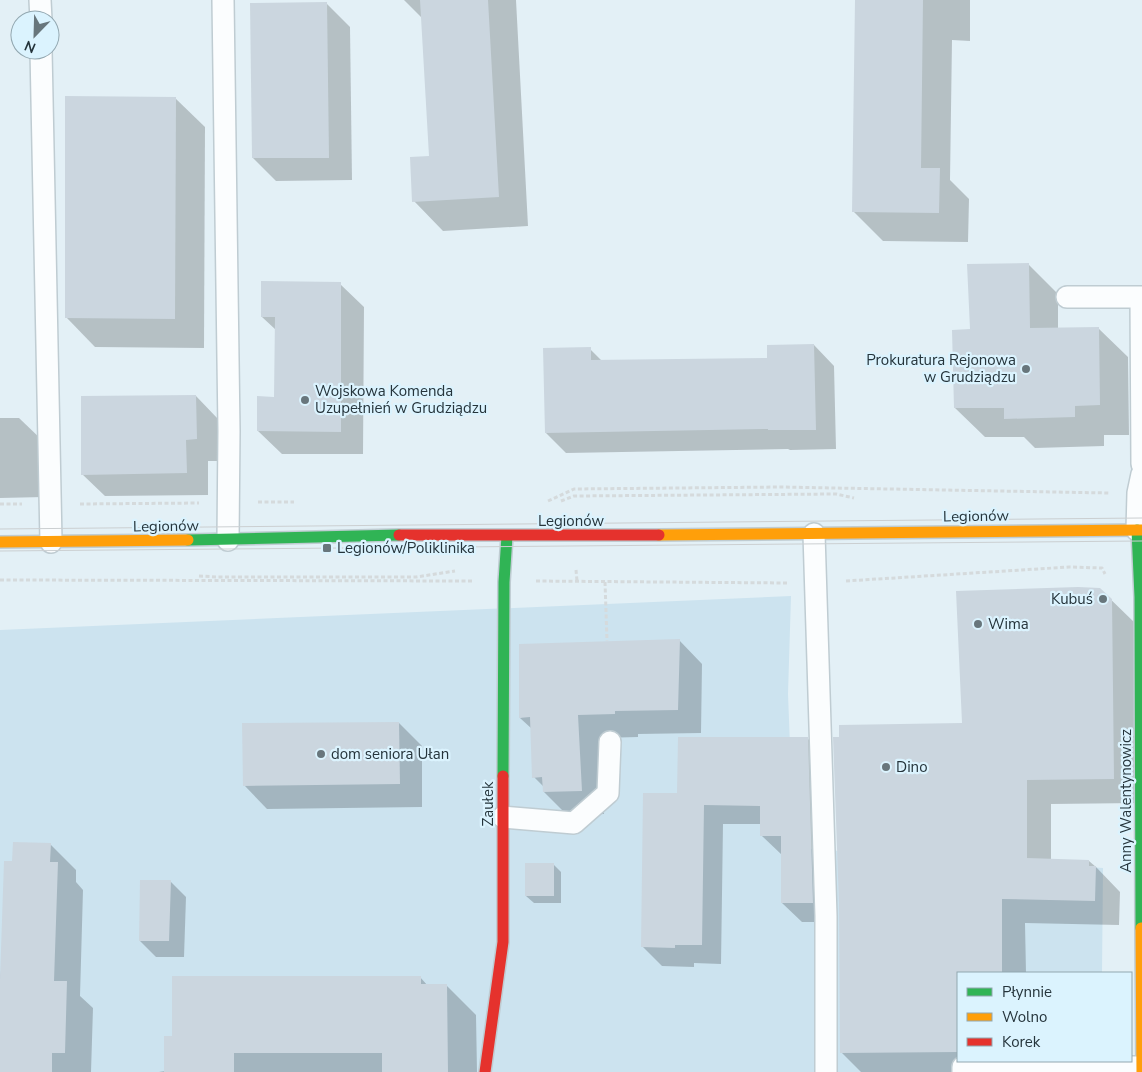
<svg xmlns="http://www.w3.org/2000/svg" width="1142" height="1072" font-family="'Nunito Sans',sans-serif">
	<style>
		.green { fill: #cce3ef }
		.shadow { fill: #0003 }
		.building { fill: #cbd6df }
		.lines { fill: none; stroke-linecap: round; stroke-linejoin: round }
		.lane-casing { stroke: #bfccd2; stroke-width: 24 }
		.fast-casing { stroke: #bfccd2; stroke-width: 14 }
		.slow-casing { stroke: #bfccd2; stroke-width: 14 }
		.jam-casing { stroke: #bfccd2; stroke-width: 14 }
		.path { stroke: #d5dadc; stroke-width: 3; stroke-dasharray: 4 2.5; stroke-linecap: butt }
		.lane { stroke: #fbfdfe; stroke-width: 21 }
		.fast { stroke: #30b455; stroke-width: 11 }
		.slow { stroke: #ff9f0a; stroke-width: 11 }
		.jam { stroke: #e5322d; stroke-width: 11 }
		.tram { stroke: #cbcfd1; stroke-width: 1 }
		.poi-dot { fill: #68767c; stroke: #dbf3fe; stroke-width: 2 }
		.labels { text-anchor: middle; dominant-baseline: central; stroke-width: 4.5; stroke-linejoin: round; paint-order: stroke }
		.poi-label { font-size: 15px; fill: #25343b; stroke: #dbf3fe; text-anchor: start }
		.street-label { font-size: 15px; fill: #25343b; stroke: #dbf3fe }
	</style>
	<rect width="100%" height="100%" fill="#e3f0f6"/>
	<path class="green" d="M791 596 788 694 794 848 1103 868 1102 973H958V1061L1101 1072H0V630Z"/>
	<g class="shadow">
		<path d="M404 0H516L528 226 443 231 414 201 430 157 423 19Z"/>
		<path d="M857 0H970V41L952 40 950 180 969 199 968 242 883 241 853 211Z"/>
		<path d="M327 4 350 27 352 180 276 181 253 158Z"/>
		<path d="M175 98 205 127 204 348 95 347 66 317Z"/>
		<path d="M1028 264 1058 294V329L1098 328 1128 357 1129 435H1104V446L1035 448 1024 437H985L955 408 971 330Z"/>
		<path d="M340 284 364 307 363 454H282L258 431 275 398 276 330 262 317Z"/>
		<path d="M814 345 834 366 836 449 790 450 788 449 566 453 546 433 590 349 603 362 768 359Z"/>
		<path d="M196 396 218 419 219 461H208V495L105 496 82 474Z"/>
		<path d="M0 418H19L43 441 44 497 0 498Z"/>
		<path d="M1100 589 1136 624 1138 803 1051 804V860L1089 861 1096 867 1120 892 1119 925 1025 923 1026 973H958V1061L1026 1072H861L842 1053 963 724Z"/>
		<path d="M679 640 702 664 701 733 638 734V737L601 738 604 814 567 815 544 792V787L534 777 532 729 520 718Z"/>
		<path d="M399 723 422 746V807L267 809 244 785Z"/>
		<path d="M807 738 827 758 832 922H802L782 903V855L762 836 761 824H723L721 964 694 963V967L662 966 642 946 678 794Z"/>
		<path d="M50 844 76 870V882L83 890 80 996 93 1008 91 1072H0V980L13 862Z"/>
		<path d="M553 864 561 872V903H534L526 896Z"/>
		<path d="M170 881 186 897 184 957H156L140 941Z"/>
		<path d="M420 977 428 986H447L476 1015 477 1072H159L165 1071 173 1037Z"/>
	</g>
	<g class="building">
		<path d="M420 0H488L499 197 412 202 410 157 429 156Z"/>
		<path d="M855 0H923L921 168H940L939 213 852 212Z"/>
		<path d="M327 2 329 158H252L250 3Z"/>
		<path d="M65 96 176 97 175 319 65 318Z"/>
		<path d="M1029 263 1030 328 1099 327 1100 405 1075 406V417L1004 419V408H954L952 330 970 329 967 264Z"/>
		<path d="M261 281 341 282V432L257 431V396L274 397 275 317H261Z"/>
		<path d="M814 344 816 430H768V429L545 433 543 348 591 347V360L767 358V345Z"/>
		<path d="M196 395 197 439 186 440 187 473 81 475V396Z"/>
		<path d="M1078 587 1100 588 1112 599 1114 779 1027 780V858L1089 860V866H1096L1095 901 1002 899V973H958V1052L840 1053 839 903 833 737H839V725L962 723 956 591Z"/>
		<path d="M680 639 678 710 615 711V714L578 715 582 791 543 792 542 777 532 778 530 717 519 718V644Z"/>
		<path d="M399 722 400 784 243 786 242 723Z"/>
		<path d="M678 737H808L813 903H781V836H760V806L704 805 702 945H675V948L641 947 643 793H677Z"/>
		<path d="M13 842 51 843 50 862H58L54 981H67L65 1053H52V1072H0V979L4 861H12Z"/>
		<rect x="525" y="863" width="29" height="33"/>
		<path d="M140 880H171L169 941H139Z"/>
		<path d="M172 976H421V984H447L448 1072H382V1053H234V1072H164V1036H172Z"/>
	</g>
	<g class="lines">
		<defs>
			<g id="lane">
				<path d="M40 0 41 20"/>
				<path d="M223 0 229 431 228 540"/>
				<path d="M41 50 51 542"/>
				<path d="M1067 297H1141L1142 464"/>
				<path d="M1137 530 1138 493 1142 474"/>
				<path d="M814 534 826 916V1072"/>
				<path d="M503 817 574 823 608 793 610 742"/>
				<path d="M963 1072V1067H1142"/>
			</g>
			<g id="fast">
				<path d="M1137 530 1140 597 1141 928"/>
				<path d="M188 540 399 535"/>
				<path d="M503 776 504 582 507 536"/>
			</g>
			<g id="slow">
				<path d="M659 535 1142 530"/>
				<path d="M0 542 188 540"/>
				<path d="M1141 928 1142 1072"/>
			</g>
			<g id="jam">
				<path d="M399 535H659"/>
				<path d="M485 1072 503 942V776"/>
			</g>
		</defs>
		<use href="#lane" class="lane-casing"/>
		<use href="#fast" class="fast-casing"/>
		<use href="#slow" class="slow-casing"/>
		<use href="#jam" class="jam-casing"/>
		<g class="path">
			<path d="M548 501 574 489 780 487 1109 493"/>
			<path d="M561 501 574 496 836 494 854 498"/>
			<path d="M258 502H294"/>
			<path d="M0 504H22"/>
			<path d="M80 504 199 503"/>
			<path d="M576 570 577 581"/>
			<path d="M199 576 218 577H416L455 571"/>
			<path d="M0 580 472 581"/>
			<path d="M536 581 787 583"/>
			<path d="M846 581 1069 567 1102 568 1105 574"/>
			<path d="M605 582 607 641"/>
		</g>
		<use href="#lane" class="lane"/>
		<use href="#fast" class="fast"/>
		<use href="#slow" class="slow"/>
		<use href="#jam" class="jam"/>
		<g class="tram">
			<path d="M0 529 1142 518"/>
			<path d="M0 551 1142 541"/>
		</g>
	</g>
	<g class="poi-dot">
		<circle cx="1026" cy="369" r="5"/>
		<circle cx="305" cy="400" r="5"/>
		<rect x="322" y="543" width="10" height="10" rx="2.5"/>
		<circle cx="1103" cy="599" r="5"/>
		<circle cx="978" cy="624" r="5"/>
		<circle cx="321" cy="754" r="5"/>
		<circle cx="886" cy="767" r="5"/>
	</g>
	<g class="labels">
		<g class="poi-label">
			<text x="1016" y="360" text-anchor="end">Prokuratura Rejonowa<tspan x="1016" dy="17">w Grudziądzu</tspan></text>
			<text x="315" y="391">Wojskowa Komenda<tspan x="315" dy="17">Uzupełnień w Grudziądzu</tspan></text>
			<text x="337" y="548">Legionów/Poliklinika</text>
			<text x="1093" y="599" text-anchor="end">Kubuś</text>
			<text x="988" y="624">Wima</text>
			<text x="331" y="754">dom seniora Ułan</text>
			<text x="896" y="767">Dino</text>
		</g>
		<g class="street-label">
			<text transform="translate(976 516) rotate(-1)">Legionów</text>
			<text x="571" y="521">Legionów</text>
			<text transform="translate(166 526) rotate(-1)">Legionów</text>
			<text transform="translate(1126 801) rotate(-90)">Anny Walentynowicz</text>
			<text transform="translate(488 804) rotate(-90)">Zaułek</text>
		</g>
	</g>
	<rect x="957" y="972" width="175" height="90" fill="#dbf3fe" stroke="#92a7b0"/>
	<rect x="967" y="988" width="25" height="8" fill="#30b455" stroke="#92a7b0"/>
	<text x="1002" y="997" font-size="15" fill="#25343b">Płynnie</text>
	<rect x="967" y="1013" width="25" height="8" fill="#ff9f0a" stroke="#92a7b0"/>
	<text x="1002" y="1022" font-size="15" fill="#25343b">Wolno</text>
	<rect x="967" y="1038" width="25" height="8" fill="#e5322d" stroke="#92a7b0"/>
	<text x="1002" y="1047" font-size="15" fill="#25343b">Korek</text>
	<g transform="translate(35 35) rotate(203)"><circle r="24" fill="#dbf3fe" stroke="#92a7b0"/>
	<path d="M0-4L9 19L0 12L-9 19Z" fill="#68767c"/>
	<text y="-8" font-size="14" font-weight="bold" text-anchor="middle" fill="#25343b">N</text>
	</g>
</svg>
